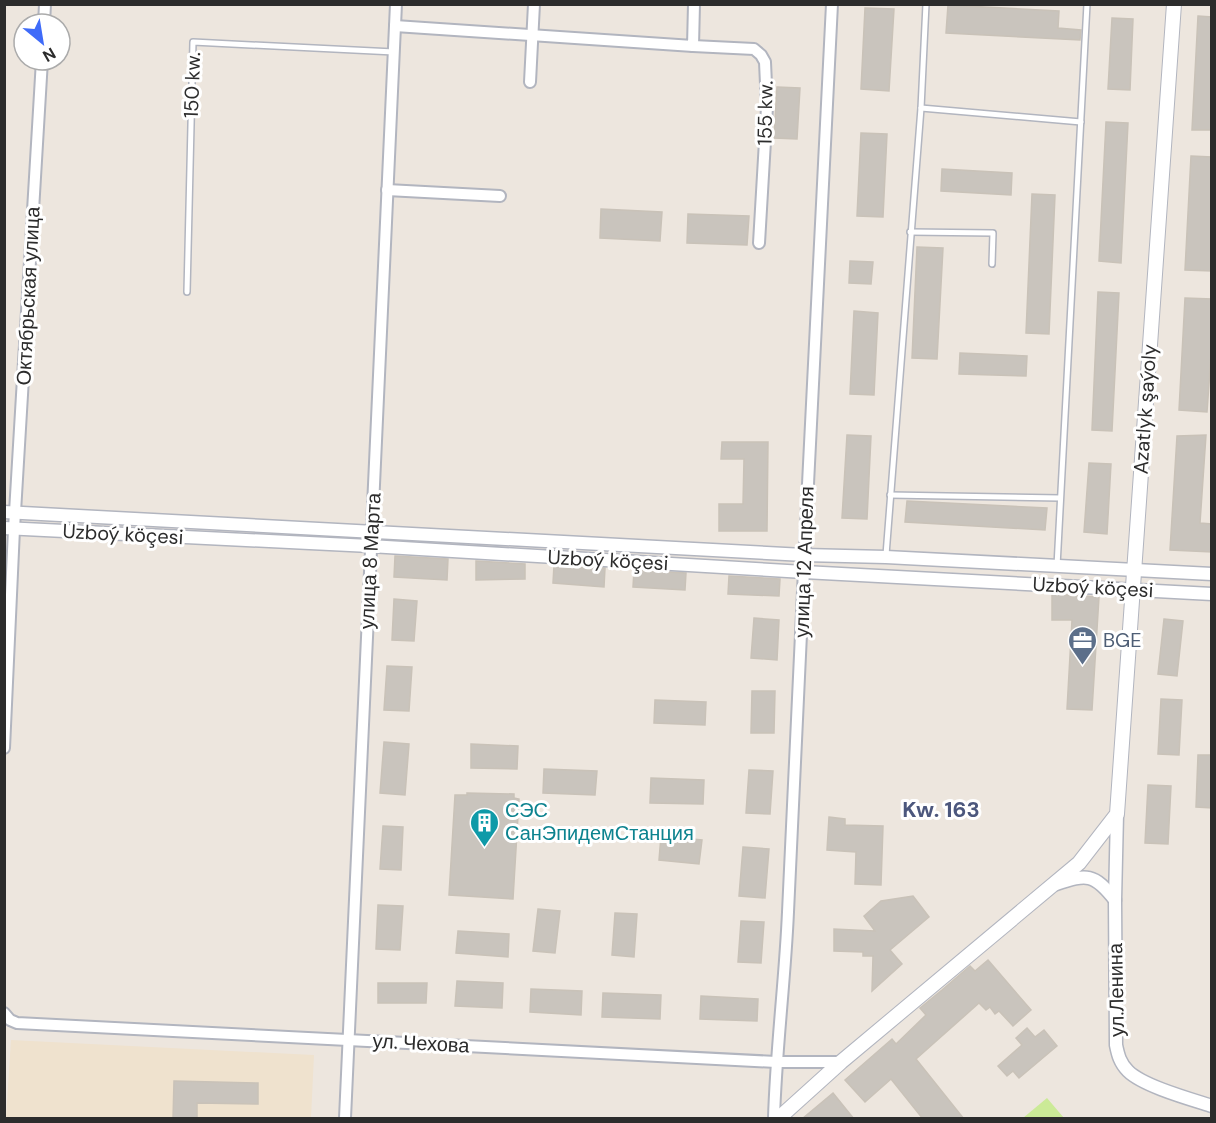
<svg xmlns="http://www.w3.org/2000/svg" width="1216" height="1123" font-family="'DM Sans',sans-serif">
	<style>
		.education { fill: #efe2ce }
		.pitch { fill: #cbea97 }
		.building { fill: #c9c4bd; stroke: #c9c2b8; stroke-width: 1.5 }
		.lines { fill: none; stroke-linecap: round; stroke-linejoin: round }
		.service-casing { stroke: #b2b5bf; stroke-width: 8 }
		.minor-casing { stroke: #b2b5bf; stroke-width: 14 }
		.tertiary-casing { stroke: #b2b5bf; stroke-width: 15 }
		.secondary-casing { stroke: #b2b5bf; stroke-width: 16 }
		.service { stroke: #fff; stroke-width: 5 }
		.minor { stroke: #fff; stroke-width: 10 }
		.tertiary { stroke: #fff; stroke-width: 12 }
		.secondary { stroke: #fff; stroke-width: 14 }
		.labels { text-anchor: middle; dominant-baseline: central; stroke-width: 6; stroke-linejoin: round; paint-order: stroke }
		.street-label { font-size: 20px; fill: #2c2c2c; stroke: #fff }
		.service-label { font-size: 20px; fill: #4e5e75; stroke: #fff; text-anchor: start }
		.culture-label { font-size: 20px; fill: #0d838f; stroke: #fff; text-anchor: start }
		.quarter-label { font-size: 22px; font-weight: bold; fill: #4c577d; stroke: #fff }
	</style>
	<rect width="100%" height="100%" fill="#ede6de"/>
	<path class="education" d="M11 1040 314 1055 311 1118H6Z"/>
	<path class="pitch" d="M1047 1098 1064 1118H1023Z"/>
	<g class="building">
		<path d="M948 5 1059 11 1058 28 1081 30 1080 40 946 33Z"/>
		<path d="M865 8 894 9 889 91 861 89Z"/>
		<path d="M1198 16 1212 17V130H1192Z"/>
		<path d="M1112 18 1133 19 1130 90 1108 89Z"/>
		<path d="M777 87 800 88 797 139 774 138Z"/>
		<path d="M1106 122 1128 123 1121 263 1099 261Z"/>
		<path d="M861 133 887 134 883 217 857 216Z"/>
		<path d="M1191 156 1212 157V271L1185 270Z"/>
		<path d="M942 169 1012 173 1011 195 941 191Z"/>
		<path d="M1032 194 1055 195 1049 334 1026 333Z"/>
		<path d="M601 209 662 212 660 241 600 238Z"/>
		<path d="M688 214 749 216 747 245 687 243Z"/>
		<path d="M917 247 943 248 937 359 912 358Z"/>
		<path d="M850 261 873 262 871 284 849 283Z"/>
		<path d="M1098 292 1119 293 1112 431 1092 430Z"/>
		<path d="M1185 298 1212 299V342L1207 412 1179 410Z"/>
		<path d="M854 311 878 313 874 395 850 394Z"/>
		<path d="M960 353 1027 356 1026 376 959 374Z"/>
		<path d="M847 435 871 436 867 519 842 518Z"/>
		<path d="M1206 435 1200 523 1212 524V552L1170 550 1177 436Z"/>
		<path d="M722 442H768L767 531H719V504H743L744 459H721Z"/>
		<path d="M1089 463 1111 464 1107 534 1084 532Z"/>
		<path d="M907 501 1047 508 1045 530 905 522Z"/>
		<path d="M395 556 448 559 447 580 394 577Z"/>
		<path d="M476 561 525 564V579L476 580Z"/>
		<path d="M554 565 605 568 604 587 553 583Z"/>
		<path d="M634 570 686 573 685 590 633 587Z"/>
		<path d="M729 576 780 579 779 596 728 594Z"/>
		<path d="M1052 594 1099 597 1092 710 1067 709 1072 620H1052Z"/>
		<path d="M394 599 417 601 414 641 392 640Z"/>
		<path d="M754 618 779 620 777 660 751 658Z"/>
		<path d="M1164 619 1183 621 1177 676 1158 674Z"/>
		<path d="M387 666 412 667 409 711 384 710Z"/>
		<path d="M752 691H775L774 733H751Z"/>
		<path d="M1161 699 1182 700 1179 755 1158 754Z"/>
		<path d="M655 700 706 702 705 725 654 723Z"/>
		<path d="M384 742 409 744 405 795 380 793Z"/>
		<path d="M471 744 518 746 517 769 471 768Z"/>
		<path d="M1198 755H1212V808L1196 807Z"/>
		<path d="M544 769 597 771 595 795 543 793Z"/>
		<path d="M749 770 773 771 770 814 746 813Z"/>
		<path d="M651 778 704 780 703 804 650 803Z"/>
		<path d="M1148 785 1171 786 1168 844 1145 843Z"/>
		<path d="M467 793 514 794V798L519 799 513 899 449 895 455 795H467Z"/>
		<path d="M829 817 845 819V825L883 826 881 885 855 884 856 852 827 850Z"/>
		<path d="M383 826 403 827 401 870 380 869Z"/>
		<path d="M661 836 702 840 699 864 659 860Z"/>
		<path d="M743 847 769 849 765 898 739 896Z"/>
		<path d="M913 896 929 917 890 950 902 964 872 991 873 956H863V952L834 951V929L875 931 864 916 881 901Z"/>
		<path d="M378 905 403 906 400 950 376 949Z"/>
		<path d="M538 909 560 911 555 953 533 951Z"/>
		<path d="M615 913 637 914 634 957 612 955Z"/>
		<path d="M741 921 764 922 761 963 738 962Z"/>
		<path d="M458 931 509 934 508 957 456 953Z"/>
		<path d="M988 960 1031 1010 1013 1026 999 1011 995 1014 990 1007 986 1010 979 1003 916 1059 964 1119H923L891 1079 865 1102 845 1080 892 1039 896 1044 926 1015 920 1008 942 990 970 966 975 971Z"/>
		<path d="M457 981 503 983 502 1008 455 1006Z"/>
		<path d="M378 983H427L426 1003H378Z"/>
		<path d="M531 989 582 991 581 1015 530 1012Z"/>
		<path d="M603 993 661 995 660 1019 602 1017Z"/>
		<path d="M701 996 758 999 757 1021 700 1019Z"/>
		<path d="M1027 1028 1035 1037 1044 1030 1057 1046 1019 1078 1013 1071 1007 1076 998 1066 1022 1045 1016 1038Z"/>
		<path d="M174 1081 258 1083V1104L197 1103V1119H173Z"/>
		<path d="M833 1093 854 1119H802Z"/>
	</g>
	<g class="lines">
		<defs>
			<g id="service">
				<path d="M921 108 1081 122"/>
				<path d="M910 232 993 233 992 264"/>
				<path d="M187 292 193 42 394 52"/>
				<path d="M890 495 1060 498"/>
				<path d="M886 555 921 108 926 4"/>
				<path d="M1057 566 1087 4"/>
			</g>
			<g id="minor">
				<path d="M44 24 45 4"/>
				<path d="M395 26 693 46 694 4"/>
				<path d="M693 46 754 49 761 55 765 62 767 107 759 243"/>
				<path d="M530 82 534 4"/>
				<path d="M387 190 500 196"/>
				<path d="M4 748 14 529 42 60"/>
				<path d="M4 1013 10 1020 17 1023 776 1062H841"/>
				<path d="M345 1118 396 4"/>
				<path d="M774 1118C776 1049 785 981 788 912 802 609 816 307 832 4"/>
			</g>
			<g id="tertiary">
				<path d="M4 512 804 555 886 557 1212 574"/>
				<path d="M4 528 370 546 804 572 1212 594"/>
				<path d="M1117 814 1115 900 1116 1045C1118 1055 1120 1063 1128 1071 1143 1086 1190 1099 1212 1106"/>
				<path d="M1056 884C1087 874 1094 873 1115 900"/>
			</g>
			<path id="secondary" d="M779 1118 841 1062 1079 863 1117 814 1174 4"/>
		</defs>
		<use href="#service" class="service-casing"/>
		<use href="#minor" class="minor-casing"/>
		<use href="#tertiary" class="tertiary-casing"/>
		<use href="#secondary" class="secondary-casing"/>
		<use href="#service" class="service"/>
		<use href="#minor" class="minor"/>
		<use href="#tertiary" class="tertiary"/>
		<use href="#secondary" class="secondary"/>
	</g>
	<defs>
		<symbol id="office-pin" viewBox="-11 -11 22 30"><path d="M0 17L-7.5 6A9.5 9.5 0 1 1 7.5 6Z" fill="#5c6f8a" stroke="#fff"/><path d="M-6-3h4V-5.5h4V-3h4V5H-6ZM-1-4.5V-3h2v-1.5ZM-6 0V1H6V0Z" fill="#fff"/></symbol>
		<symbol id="building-pin" viewBox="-11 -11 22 30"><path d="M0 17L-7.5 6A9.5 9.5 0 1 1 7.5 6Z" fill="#0f9aa8" stroke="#fff"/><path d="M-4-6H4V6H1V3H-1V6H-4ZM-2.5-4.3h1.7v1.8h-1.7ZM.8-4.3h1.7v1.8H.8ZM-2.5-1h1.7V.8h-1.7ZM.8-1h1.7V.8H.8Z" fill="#fff"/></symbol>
	</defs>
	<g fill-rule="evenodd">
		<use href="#office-pin" x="1066" y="624" width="33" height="45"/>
		<use href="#building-pin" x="468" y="806" width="33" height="45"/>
	</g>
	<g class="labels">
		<g class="street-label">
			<text transform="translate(192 85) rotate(-88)">150 kw.</text>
			<text transform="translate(765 113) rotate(-89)">155 kw.</text>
			<text transform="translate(28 296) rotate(-87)">Октябрьская улица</text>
			<text transform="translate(1145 409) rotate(-86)">Azatlyk şaýoly</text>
			<text transform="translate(123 534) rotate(3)">Uzboý köçesi</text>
			<text transform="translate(608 560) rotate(3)">Uzboý köçesi</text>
			<text transform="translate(370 561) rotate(-87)">улица 8 Марта</text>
			<text transform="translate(804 562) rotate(-88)">улица 12 Апреля</text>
			<text transform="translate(1093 587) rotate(3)">Uzboý köçesi</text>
			<text transform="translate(1116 990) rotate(-91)">ул.Ленина</text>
			<text transform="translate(421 1043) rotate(3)">ул. Чехова</text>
		</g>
		<g class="service-label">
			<text x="1103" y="640">BGE</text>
		</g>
		<g class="culture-label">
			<text x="505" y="810">СЭС<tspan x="505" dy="23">СанЭпидемСтанция</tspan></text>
		</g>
		<g class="quarter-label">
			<text x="941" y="809">Kw. 163</text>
		</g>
	</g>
	<rect width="1216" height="1123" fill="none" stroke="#2c2c2c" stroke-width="12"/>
	<g transform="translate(42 42) rotate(150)"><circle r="28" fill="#ffffff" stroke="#ababab" stroke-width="1.5"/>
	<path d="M0-4.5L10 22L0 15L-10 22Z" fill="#3f6bf9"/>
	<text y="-9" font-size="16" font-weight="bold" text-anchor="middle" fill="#2c2c2c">N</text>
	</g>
</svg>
